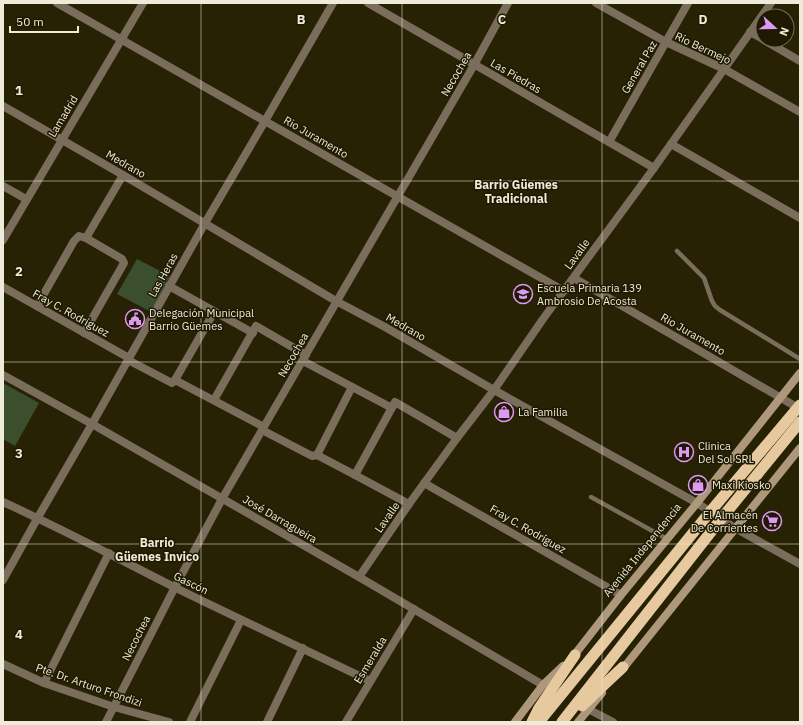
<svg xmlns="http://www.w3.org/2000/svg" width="803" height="725" font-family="'IBM Plex Sans',sans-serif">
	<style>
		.green { fill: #3b4f2f }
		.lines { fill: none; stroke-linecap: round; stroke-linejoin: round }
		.service { stroke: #7a6d5b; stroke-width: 4.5 }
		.minor { stroke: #7a6d5b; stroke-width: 8 }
		.tertiary { stroke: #7a6d5b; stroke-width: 8 }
		.secondary { stroke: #ad987b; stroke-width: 8 }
		.trunk { stroke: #e6c99f; stroke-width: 11 }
		.grid { fill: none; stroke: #eeebd9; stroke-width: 1; stroke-opacity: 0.55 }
		.labels { text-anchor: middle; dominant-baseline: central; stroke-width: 3; stroke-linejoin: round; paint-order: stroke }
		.street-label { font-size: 11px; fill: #eeebd9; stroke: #1e1900 }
		.poi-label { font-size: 11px; fill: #eeebd9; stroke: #1e1900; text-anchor: start }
		.neighbourhood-label { font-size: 12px; font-weight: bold; fill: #eeebd9; stroke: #1e1900 }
		.grid-label { font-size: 13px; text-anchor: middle; font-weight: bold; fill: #eeebd9; stroke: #1e1900; stroke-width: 3; stroke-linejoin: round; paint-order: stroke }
	</style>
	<rect width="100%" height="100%" fill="#272204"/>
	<g class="green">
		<path d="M137 259 170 276 151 312 117 294Z"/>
		<path d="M3 383 39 403 15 446 3 439Z"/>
	</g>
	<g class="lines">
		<g class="service">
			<path d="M677 251 704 278 712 301 715 306 720 310 800 359"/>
			<path d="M591 497 667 539"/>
		</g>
		<g class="minor">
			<path d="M57 3 564 291"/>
			<path d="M596 3 666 42 724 69 800 112"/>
			<path d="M750 32 763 39"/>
			<path d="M764 40 800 61"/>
			<path d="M609 142 688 3"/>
			<path d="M3 186 26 199"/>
			<path d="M86 238 123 175"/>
			<path d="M3 240 143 3"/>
			<path d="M574 278 800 409"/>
			<path d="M169 286 253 333"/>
			<path d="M3 287 129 358"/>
			<path d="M37 306 74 241 79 236 86 238 122 259 124 263 84 333"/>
			<path d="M128 360 172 383 175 380 214 312"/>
			<path d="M303 361 392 408"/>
			<path d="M3 375 92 424 359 577 543 685"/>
			<path d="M175 380 264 427"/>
			<path d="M214 400 256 326 306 355"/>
			<path d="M262 430 312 456 317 455"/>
			<path d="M317 455 355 475 409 504"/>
			<path d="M317 455 352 387"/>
			<path d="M355 475 395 402 457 438"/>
			<path d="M424 483 621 595"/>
			<path d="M3 502C62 529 119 559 176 588 241 620 306 650 370 681"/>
			<path d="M3 580 37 519 92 424 205 223 265 121 333 3"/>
			<path d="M44 683 109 553"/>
			<path d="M588 709 613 722"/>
			<path d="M106 722 175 587 222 499 474 65 508 3"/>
			<path d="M190 722 241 620"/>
			<path d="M267 722 303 648"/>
			<path d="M346 722 414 609"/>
		</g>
		<g class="tertiary">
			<path d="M368 3 654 168"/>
			<path d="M3 106 123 175 336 301 385 327 494 390 697 503 735 528 800 564"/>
			<path d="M671 144 800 218"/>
			<path d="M359 577 409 504 457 438 494 390 543 319 654 168 771 3"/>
			<path d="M3 664 44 683 114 707 169 722"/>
		</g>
		<g class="secondary">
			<path d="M572 658 621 595 697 503 800 373"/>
			<path d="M621 671 800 448"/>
			<path d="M515 722 543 685 563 666"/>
			<path d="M578 722 602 693"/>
		</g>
		<g class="trunk">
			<path d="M582 706 606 683 623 667"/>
			<path d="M532 722 539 708 575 655"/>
			<path d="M539 722 710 512 800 405"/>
			<path d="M562 722 721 519 800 422"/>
		</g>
	</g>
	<path class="grid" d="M201 3V722M402 3V722M602 3V722M3 181H800M3 362H800M3 544H800"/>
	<defs>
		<symbol id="school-ring" viewBox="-11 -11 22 22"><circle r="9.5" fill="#1e1900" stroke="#dd99f3" stroke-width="1.5"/><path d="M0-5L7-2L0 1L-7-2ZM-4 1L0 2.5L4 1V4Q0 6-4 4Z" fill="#dd99f3"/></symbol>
		<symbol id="civic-ring" viewBox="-11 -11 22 22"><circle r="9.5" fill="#1e1900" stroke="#dd99f3" stroke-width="1.5"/><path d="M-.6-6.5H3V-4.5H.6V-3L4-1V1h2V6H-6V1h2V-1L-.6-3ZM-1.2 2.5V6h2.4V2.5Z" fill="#dd99f3"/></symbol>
		<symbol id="shop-ring" viewBox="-11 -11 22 22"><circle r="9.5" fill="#1e1900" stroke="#dd99f3" stroke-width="1.5"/><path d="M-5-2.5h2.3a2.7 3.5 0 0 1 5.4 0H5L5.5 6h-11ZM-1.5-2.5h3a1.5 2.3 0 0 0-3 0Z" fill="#dd99f3"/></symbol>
		<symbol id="hospital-ring" viewBox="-11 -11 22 22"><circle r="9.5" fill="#1e1900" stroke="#dd99f3" stroke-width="1.5"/><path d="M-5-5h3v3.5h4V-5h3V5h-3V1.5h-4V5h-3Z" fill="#dd99f3"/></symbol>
		<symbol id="supermarket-ring" viewBox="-11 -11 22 22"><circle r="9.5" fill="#1e1900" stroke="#dd99f3" stroke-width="1.5"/><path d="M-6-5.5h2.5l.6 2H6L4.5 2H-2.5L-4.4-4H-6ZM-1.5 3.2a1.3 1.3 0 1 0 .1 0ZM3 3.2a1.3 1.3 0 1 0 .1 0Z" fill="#dd99f3"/></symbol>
	</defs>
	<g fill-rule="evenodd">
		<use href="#school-ring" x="512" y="283" width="22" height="22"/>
		<use href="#civic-ring" x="124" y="308" width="22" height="22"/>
		<use href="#shop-ring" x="493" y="401" width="22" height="22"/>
		<use href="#hospital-ring" x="673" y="441" width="22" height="22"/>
		<use href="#shop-ring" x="687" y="474" width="22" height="22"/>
		<use href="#supermarket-ring" x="761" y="510" width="22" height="22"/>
	</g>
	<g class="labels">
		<g class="street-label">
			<text transform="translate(703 48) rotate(25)">Río Bermejo</text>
			<text transform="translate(639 67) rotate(-60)">General Paz</text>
			<text transform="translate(456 74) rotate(-60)">Necochea</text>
			<text transform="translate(516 76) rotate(30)">Las Piedras</text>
			<text transform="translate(63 116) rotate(-59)">Lamadrid</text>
			<text transform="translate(316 137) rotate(30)">Rio Juramento</text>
			<text transform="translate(126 164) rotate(30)">Medrano</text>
			<text transform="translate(577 254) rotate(-54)">Lavalle</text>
			<text transform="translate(163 275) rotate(-61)">Las Heras</text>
			<text transform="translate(71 313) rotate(29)">Fray C. Rodríguez</text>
			<text transform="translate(406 327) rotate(30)">Medrano</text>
			<text transform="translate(693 334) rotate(30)">Rio Juramento</text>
			<text transform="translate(293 355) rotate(-60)">Necochea</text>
			<text transform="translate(387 517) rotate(-55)">Lavalle</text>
			<text transform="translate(280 519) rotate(30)">José Darragueira</text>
			<text transform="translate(528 529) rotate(30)">Fray C. Rodríguez</text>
			<text transform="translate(642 550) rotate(-51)">Avenida Independencia</text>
			<text transform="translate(191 583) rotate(26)">Gascón</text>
			<text transform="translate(136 638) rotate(-63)">Necochea</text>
			<text transform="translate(370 660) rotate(-59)">Esmeralda</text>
			<text transform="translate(89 685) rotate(19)">Pte. Dr. Arturo Frondizi</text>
		</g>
		<g class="poi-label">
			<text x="537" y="288">Escuela Primaria 139<tspan x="537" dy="13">Ambrosio De Acosta</tspan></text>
			<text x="149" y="313">Delegación Municipal<tspan x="149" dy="13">Barrio Güemes</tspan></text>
			<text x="518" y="412">La Familia</text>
			<text x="698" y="446">Clinica<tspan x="698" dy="13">Del Sol SRL</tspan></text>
			<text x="712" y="485">Maxi Kiosko</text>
			<text x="758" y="515" text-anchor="end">El Almacén<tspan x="758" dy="13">De Corrientes</tspan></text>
		</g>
		<g class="neighbourhood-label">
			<text x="516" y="184">Barrio Güemes<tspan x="516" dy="14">Tradicional</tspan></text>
			<text x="157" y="542">Barrio<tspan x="157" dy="14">Güemes Invico</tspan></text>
		</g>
	</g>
	<g class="grid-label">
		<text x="301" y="24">B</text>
		<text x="502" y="24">C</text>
		<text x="703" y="24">D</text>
		<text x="19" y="95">1</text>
		<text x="19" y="276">2</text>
		<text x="19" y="458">3</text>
		<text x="19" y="639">4</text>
	</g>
	<rect width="803" height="725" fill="none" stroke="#eeebd9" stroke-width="8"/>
	<g transform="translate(775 28) rotate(111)"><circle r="19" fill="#1e1900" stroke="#716d57"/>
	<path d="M0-3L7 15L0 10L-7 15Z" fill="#dd99f3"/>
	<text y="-6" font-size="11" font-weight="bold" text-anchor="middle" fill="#eeebd9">N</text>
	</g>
	<path d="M10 26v6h68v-6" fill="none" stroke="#eeebd9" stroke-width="2"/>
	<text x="16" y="26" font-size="12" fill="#eeebd9" stroke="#1e1900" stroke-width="3" paint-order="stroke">50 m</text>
</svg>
